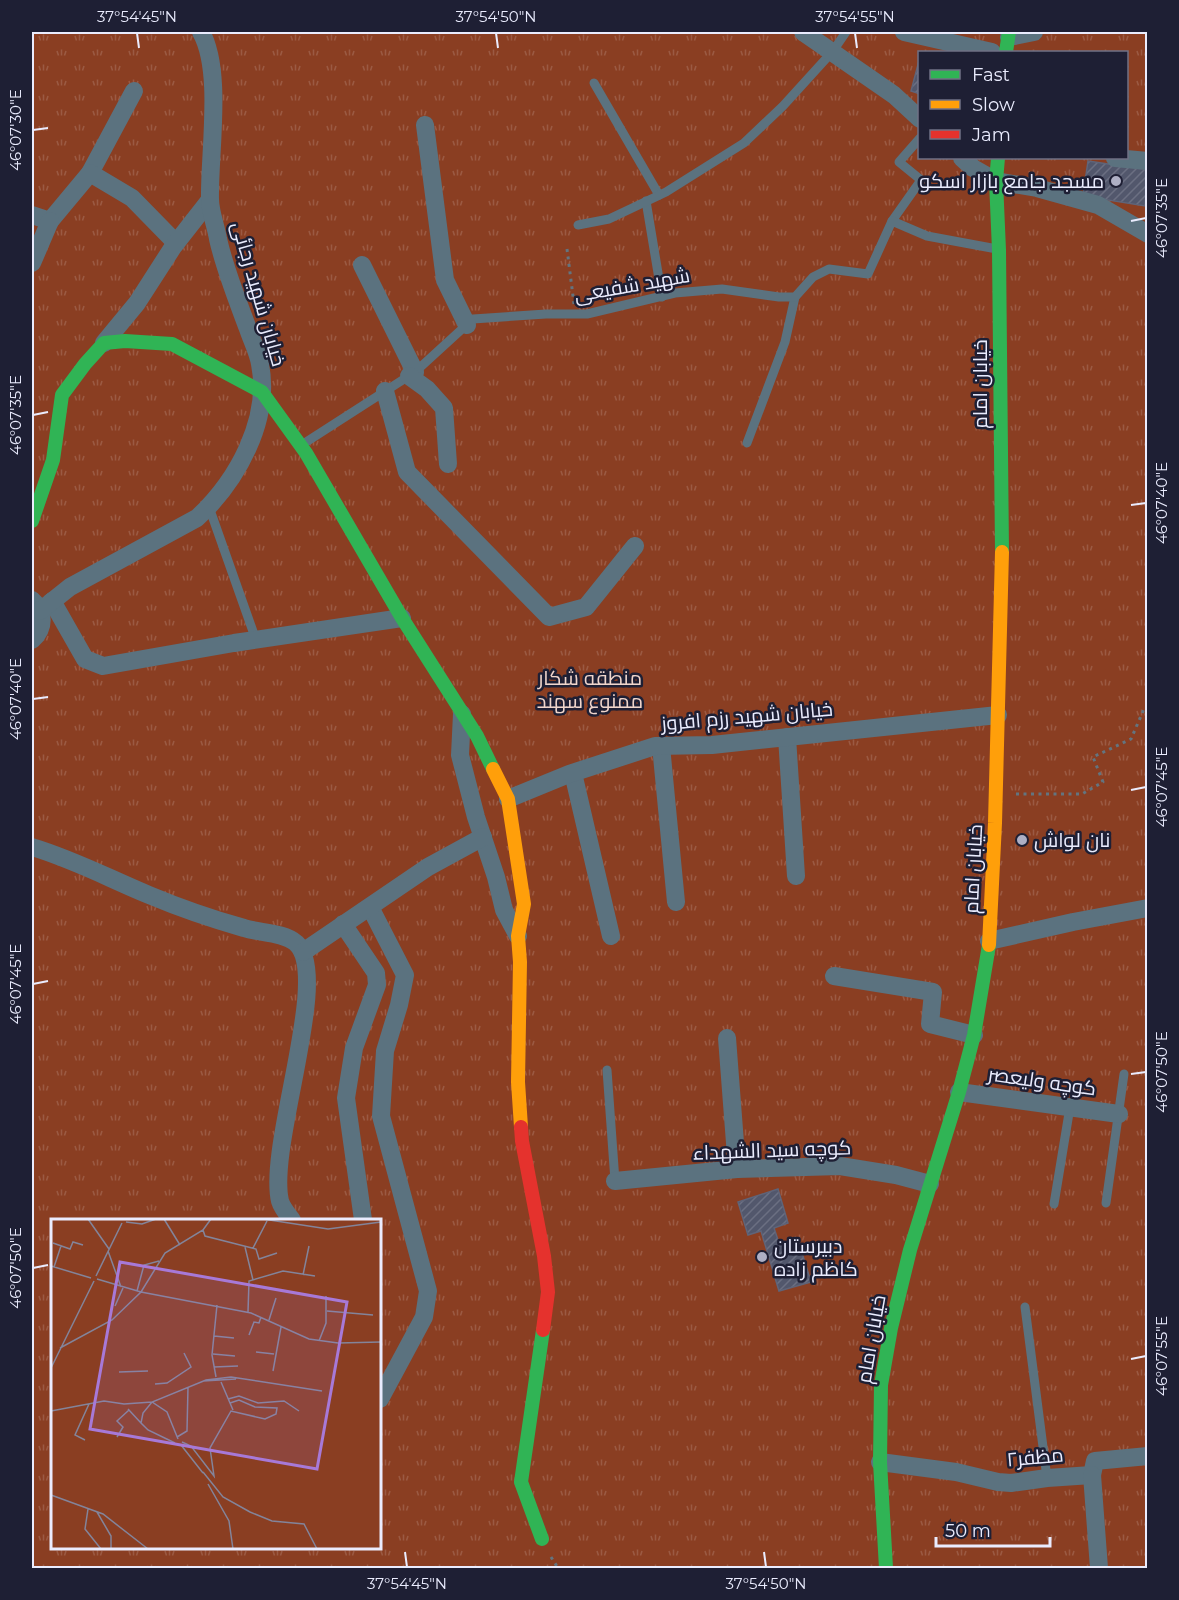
<svg xmlns="http://www.w3.org/2000/svg" width="1179" height="1600" font-family="Montserrat,Cairo,sans-serif">
	<style>
		.park { fill: url(#park-tufts); fill-rule: evenodd }
		.building { fill: url(#building-hatch); stroke: #5f6479; stroke-width: 1.5 }
		.lines { fill: none; stroke-linecap: round; stroke-linejoin: round }
		.path { stroke: #63747f; stroke-width: 3; stroke-dasharray: 3 4.5; stroke-linecap: butt }
		.lane { stroke: #5b727f; stroke-width: 9 }
		.street { stroke: #5b727f; stroke-width: 18 }
		.fast { stroke: #30b455; stroke-width: 14 }
		.slow { stroke: #ff9f0a; stroke-width: 14 }
		.jam { stroke: #e5322d; stroke-width: 14 }
		.ticks { fill: none; stroke: #eaecfe; stroke-width: 2 }
		.poi-dot { fill: #aeafc4; stroke: #1e1f34; stroke-width: 2 }
		.labels { text-anchor: middle; dominant-baseline: central; stroke-width: 5; stroke-linejoin: round; paint-order: stroke }
		.poi-label { font-size: 20px; fill: #eaecfe; stroke: #1e1f34; text-anchor: start }
		.street-label { font-size: 20px; fill: #eaecfe; stroke: #1e1f34 }
		.park-label { font-size: 20px; fill: #f0d5cb; stroke: #1e1f34 }
		.inset-road { fill: none; stroke: #83849a; stroke-width: 1.5 }
		.view { fill: #a779d8; fill-opacity: 0.15; stroke: #a779d8; stroke-width: 3 }
		.inset-edge { fill: none; stroke: #eaecfe; stroke-width: 3 }
		.neatline { fill: none; stroke: #eaecfe; stroke-width: 2 }
		.ticks-label { font-size: 15px; text-anchor: middle; fill: #eaecfe }
	</style>
	<defs>
		<pattern id="park-tufts" width="24" height="20" patternUnits="userSpaceOnUse" patternTransform="scale(1.5)"><rect width="24" height="20" fill="#8a3e22"/><path d="M3 7l-1-3M5 7V3M7 7l1-3M15 17l-1-3M17 17v-4M19 17l1-3" fill="none" stroke="#9b5a43"/></pattern>
		<pattern id="building-hatch" width="6" height="6" patternUnits="userSpaceOnUse" patternTransform="scale(1.5)"><rect width="6" height="6" fill="#52576c"/><path d="M-1 1l2-2M0 6l6-6M5 7l2-2" fill="none" stroke="#6b6f82"/></pattern>
	</defs>
	<rect width="100%" height="100%" fill="#3e3e58"/>
	<path class="park" d="M32 32H1147V1568H32ZM920 52H1126V158H920ZM52 1220H380V1548H52Z"/>
	<g class="building">
		<path d="M920 57V94L911 91Z"/>
		<path d="M1088 161 1148 170 1145 206 1083 196Z"/>
		<path d="M778 1189 788 1223 774 1228 780 1246 798 1240 811 1282 779 1291 761 1231 748 1235 738 1202Z"/>
	</g>
	<g class="lines">
		<g class="path">
			<path d="M567 249 574 304"/>
			<path d="M1016 794H1082L1103 782 1093 757 1131 739 1144 709 1148 708"/>
			<path d="M551 1557 558 1568"/>
		</g>
		<g class="lane">
			<path d="M594 83 659 195"/>
			<path d="M646 201 662 297"/>
			<path d="M892 221 921 180 899 162 920 138"/>
			<path d="M578 225 609 219 666 192 744 143 783 106 833 51 846 32"/>
			<path d="M747 443 785 342 795 297"/>
			<path d="M303 444 415 372 473 319 546 314H587L675 293 722 289 779 297H795L813 277 829 269 868 274 892 221 927 236 997 249"/>
			<path d="M209 507 256 640"/>
			<path d="M607 1070 615 1181"/>
			<path d="M1106 1203 1124 1074"/>
			<path d="M1054 1204 1070 1107"/>
			<path d="M1025 1307 1047 1478"/>
		</g>
		<g class="street">
			<path d="M803 32 894 95 920 119"/>
			<path d="M904 32 992 52"/>
			<path d="M1009 37 1034 32"/>
			<path d="M425 125 445 280 467 325"/>
			<path d="M962 158 973 168 996 181 1037 188 1098 205 1148 234"/>
			<path d="M1115 158 1148 161"/>
			<path d="M90 173 134 91"/>
			<path d="M32 215 50 221 90 173 132 198 176 243"/>
			<path d="M32 263 50 221"/>
			<path d="M362 265 415 372"/>
			<path d="M104 343 137 303 173 247 209 201"/>
			<path d="M409 376 427 389 444 408 448 464"/>
			<path d="M385 391 407 472 549 617 586 607 635 546"/>
			<path d="M32 600C45 611 45 628 32 640"/>
			<path d="M52 601 85 659 103 666 234 643 402 618"/>
			<path d="M40 611 70 587 197 518C237 481 271 420 260 364 258 352 252 341 248 329 237 299 225 270 218 239 216 226 210 212 210 199 209 153 223 71 201 32"/>
			<path d="M462 714 460 755 476 817 496 877 504 910 518 936"/>
			<path d="M787 737 796 876"/>
			<path d="M661 746 676 902"/>
			<path d="M573 773 611 936"/>
			<path d="M508 799 569 774 655 746 712 745 998 715"/>
			<path d="M32 847C75 860 108 878 149 895 180 908 212 919 244 928 259 933 283 932 296 943 332 975 267 1145 280 1201 282 1208 288 1215 292 1220"/>
			<path d="M370 907 405 975 399 1005 385 1051 381 1116 428 1291 424 1317 380 1399"/>
			<path d="M343 924 376 973 377 985 354 1048 346 1098 363 1220"/>
			<path d="M989 941 1073 922 1148 908"/>
			<path d="M303 952 428 867 483 837"/>
			<path d="M834 976 933 992 930 1024 974 1035"/>
			<path d="M727 1038 737 1169"/>
			<path d="M959 1092 1119 1114"/>
			<path d="M615 1181 737 1169 840 1166 896 1175 930 1184"/>
			<path d="M880 1462 956 1472 998 1482 1011 1483 1047 1478 1092 1475 1095 1461 1148 1456"/>
			<path d="M1092 1475 1099 1568"/>
		</g>
		<g class="fast">
			<path d="M1006 52 1009 32"/>
			<path d="M998 158 996 181 999 250 1002 552"/>
			<path d="M32 521 53 460 62 395 85 364 104 343 125 341 172 344 262 392 306 453 402 618 477 736 493 769"/>
			<path d="M542 1539 521 1482 543 1330"/>
			<path d="M886 1568 880 1462 881 1385 891 1328 910 1250 959 1092 974 1035 989 945"/>
		</g>
		<g class="slow">
			<path d="M493 769 508 799 524 904 518 936 520 962 518 1082 521 1127"/>
			<path d="M989 945 995 823 1002 552"/>
		</g>
		<path class="jam" d="M521 1127 522 1141 544 1256 548 1292 543 1330"/>
	</g>
	<path class="ticks" d="M137 33 139 48M496 33 498 48M855 33 857 48M33 130 48 128M1131 221 1146 218M33 415 48 412M1131 505 1146 503M33 699 48 697M1131 790 1146 787M33 984 48 981M1131 1074 1146 1072M33 1268 48 1265M1131 1359 1146 1356M405 1552 407 1567M764 1552 766 1567"/>
	<g class="poi-dot">
		<circle cx="1116" cy="181" r="6"/>
		<circle cx="1022" cy="840" r="6"/>
		<circle cx="762" cy="1257" r="6"/>
	</g>
	<g class="labels">
		<g class="poi-label">
			<text x="1104" y="181" text-anchor="end">مسجد جامع بازار اسکو</text>
			<text x="1034" y="840">نان لواش</text>
			<text x="774" y="1246">دبیرستان<tspan x="774" dy="23">کاظم زاده</tspan></text>
		</g>
		<g class="street-label">
			<text transform="translate(632 285) rotate(-10)">شهید شفیعی</text>
			<text transform="translate(259 294) rotate(74)">خیابان شهید رجائی</text>
			<text transform="translate(980 384) rotate(-90)">خیابان امام</text>
			<text transform="translate(747 716) rotate(-5)">خیابان شهید رزم افروز</text>
			<text transform="translate(973 869) rotate(-87)">خیابان امام</text>
			<text transform="translate(1042 1081) rotate(8)">کوچه ولیعصر</text>
			<text transform="translate(772 1150) rotate(-2)">کوچه سید الشهداء</text>
			<text transform="translate(871 1339) rotate(-80)">خیابان امام</text>
			<text transform="translate(1035 1457) rotate(-5)">مظفر۲</text>
		</g>
		<g class="park-label">
			<text x="590" y="678">منطقه شکار<tspan x="590" dy="23">ممنوع سهند</tspan></text>
		</g>
	</g>
	<g transform="translate(51 1219)">
		<rect width="330" height="330" fill="#3e3e58"/>
		<path d="M0 0H330V330H0Z" fill="#8a3e22"/>
		<path class="inset-road" d="M37 0 58 30M113 0 129 26M212 0 277 10 330 3M75 3 91 5 105 0M152 11 154 17 205 30 208 40 226 34M2 24 19 30 22 23 32 26M194 28 202 61M202 29 216 2M57 32 70 68M0 47 40 59M3 48 10 27M252 56 258 27M45 57 71 4M46 60 90 73 200 94 258 120 287 124 330 123M86 72 93 46 108 42M64 87 72 69M276 92 322 96M197 93 198 62 232 52 264 57M218 101 225 79M198 116 203 103 208 104 210 98M163 117 183 119M268 122 275 104V77M9 129 61 101 90 73 114 34 152 11 160 0M205 133 223 135M162 135 184 137M163 148 187 147M0 149 43 62M222 152 230 108M68 153 97 152M165 158 161 136 166 86M152 162 185 160M170 163 182 191M104 165 116 164 140 148 133 134M177 180 188 177 207 184 233 182 248 192M77 190 90 204M0 192 53 182 73 185 101 183 116 193 127 220M66 218 72 208 66 202 78 191M126 218 136 212 137 168M34 221 24 216 38 185M131 223 140 227 163 257 159 229 180 192 214 200 225 195 226 189 204 188 188 181 179 184M124 224 97 211 90 204 92 194 101 183 155 161 180 158 271 172M130 226 152 254M152 253 172 278 199 293 221 302 253 305 266 330M157 265 178 302 182 330M0 276 52 295 97 330M37 290 34 310 50 330M46 293 60 317V330M127 330H150"/>
		<path class="view" d="M69 43 296 83 266 250 39 210Z"/>
		<rect width="330" height="330" class="inset-edge"/>
	</g>
	<rect width="1179" height="1600" fill="none" stroke="#1e1f34" stroke-width="66"/>
	<rect x="918" y="51" width="210" height="108" fill="#1e1f34" stroke="#707185" stroke-width="1.5"/>
	<rect x="930" y="70" width="30" height="9" fill="#30b455" stroke="#707185" stroke-width="1.5"/>
	<text x="972" y="81" font-size="18" fill="#eaecfe">Fast</text>
	<rect x="930" y="100" width="30" height="9" fill="#ff9f0a" stroke="#707185" stroke-width="1.5"/>
	<text x="972" y="111" font-size="18" fill="#eaecfe">Slow</text>
	<rect x="930" y="130" width="30" height="9" fill="#e5322d" stroke="#707185" stroke-width="1.5"/>
	<text x="972" y="141" font-size="18" fill="#eaecfe">Jam</text>
	<path d="M936 1537v9h114v-9" fill="none" stroke="#eaecfe" stroke-width="3"/>
	<text x="945" y="1537" font-size="18" fill="#eaecfe" stroke="#1e1f34" stroke-width="4.5" paint-order="stroke">50 m</text>
	<rect x="33" y="33" width="1113" height="1534" class="neatline"/>
	<g class="ticks-label">
		<text x="137" y="22">37°54'45"N</text>
		<text x="496" y="22">37°54'50"N</text>
		<text x="855" y="22">37°54'55"N</text>
		<text transform="translate(16 130) rotate(-90)" y="5">46°07'30"E</text>
		<text transform="translate(1162 218) rotate(-90)" y="5">46°07'35"E</text>
		<text transform="translate(16 415) rotate(-90)" y="5">46°07'35"E</text>
		<text transform="translate(1162 503) rotate(-90)" y="5">46°07'40"E</text>
		<text transform="translate(16 699) rotate(-90)" y="5">46°07'40"E</text>
		<text transform="translate(1162 787) rotate(-90)" y="5">46°07'45"E</text>
		<text transform="translate(16 984) rotate(-90)" y="5">46°07'45"E</text>
		<text transform="translate(1162 1072) rotate(-90)" y="5">46°07'50"E</text>
		<text transform="translate(16 1268) rotate(-90)" y="5">46°07'50"E</text>
		<text transform="translate(1162 1356) rotate(-90)" y="5">46°07'55"E</text>
		<text x="407" y="1589">37°54'45"N</text>
		<text x="766" y="1589">37°54'50"N</text>
	</g>
</svg>
